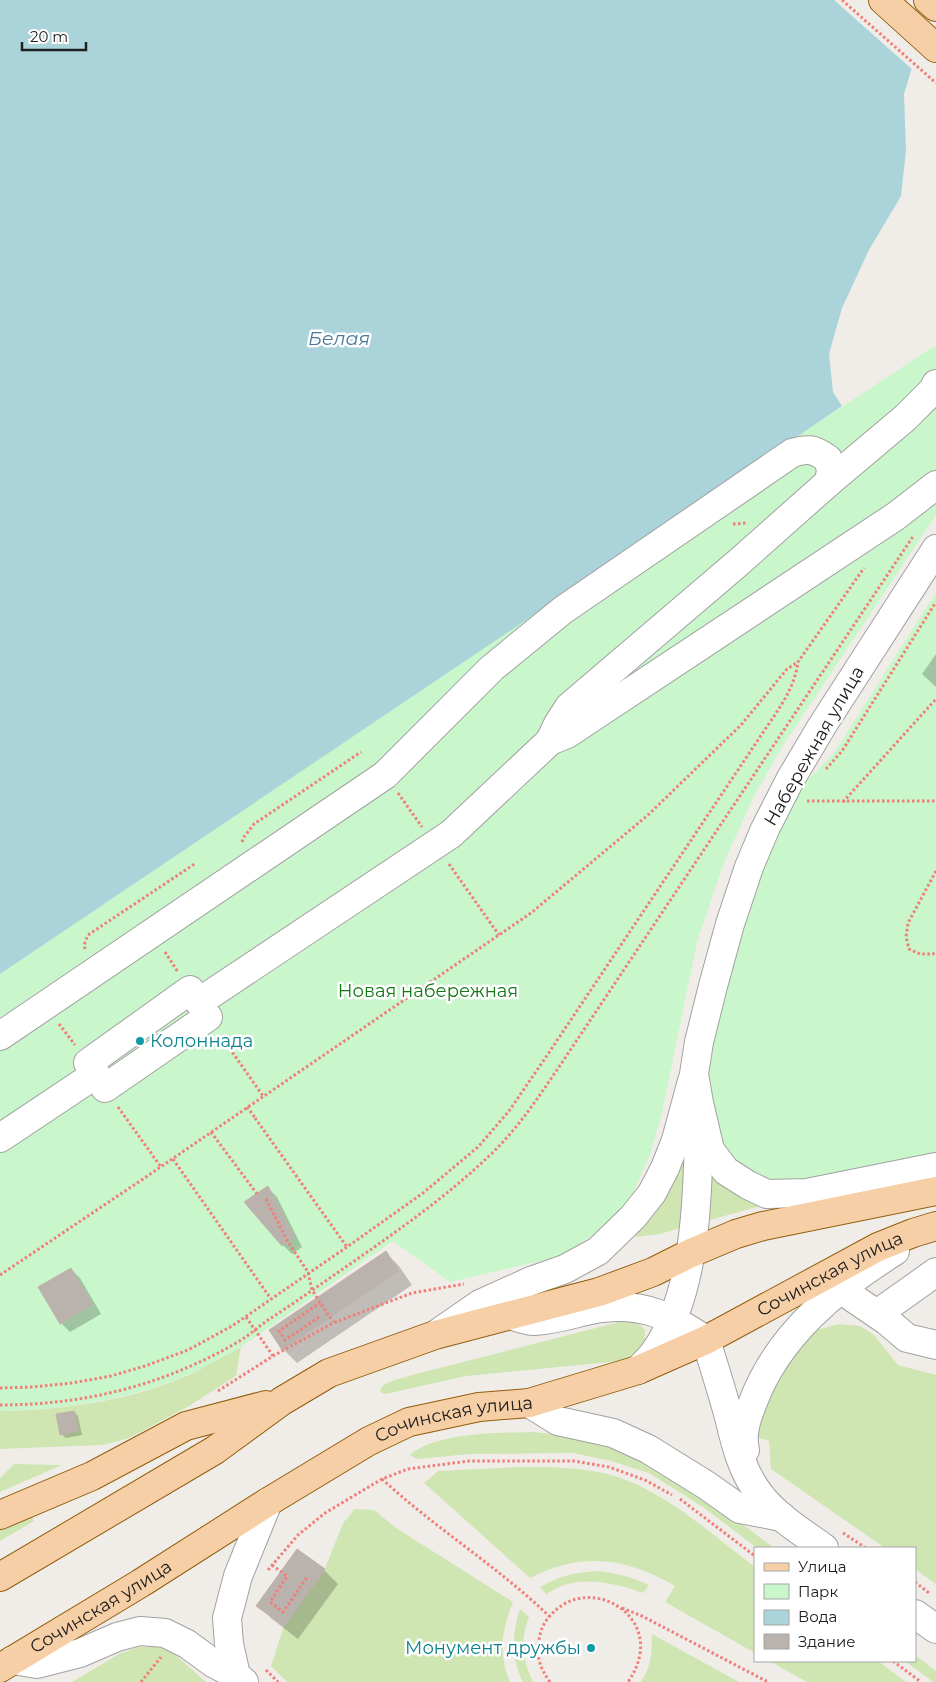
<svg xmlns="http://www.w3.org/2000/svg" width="936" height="1682" font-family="Montserrat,sans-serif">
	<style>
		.grass { fill: #cfe6b2 }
		.park { fill: #c9f6ca }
		.water { fill: #abd3da }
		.pier { fill: #f0ede8 }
		.shadow { fill: #0003 }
		.building { fill: #bab2ad; stroke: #c1b3ab }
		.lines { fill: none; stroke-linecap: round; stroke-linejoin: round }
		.minor-casing { stroke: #a1a1a1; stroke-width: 30 }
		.major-casing { stroke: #925d0b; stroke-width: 30 }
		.path { stroke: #f07e79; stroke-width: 3; stroke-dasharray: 2.5 2.5; stroke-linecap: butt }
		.minor { stroke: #fff; stroke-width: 28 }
		.major { stroke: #f6cfa7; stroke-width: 28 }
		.culture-dot { fill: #0f9aa8; stroke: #fff; stroke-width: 2 }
		.labels { text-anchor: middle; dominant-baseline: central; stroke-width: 5; stroke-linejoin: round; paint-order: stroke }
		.street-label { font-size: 18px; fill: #202020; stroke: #fff }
		.park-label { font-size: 18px; fill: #147916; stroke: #fff }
		.culture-label { font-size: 18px; fill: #0d838f; stroke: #fff; text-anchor: start }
		.water-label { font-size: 19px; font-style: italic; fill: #4c789b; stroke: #fff }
	</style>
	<rect width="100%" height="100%" fill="#f0ede8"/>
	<g class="grass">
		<path d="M688 1129 683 1227 660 1234 635 1237C661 1204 673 1168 688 1129Z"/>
		<path d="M705 1161 764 1205 703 1222Z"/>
		<path d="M627 1320 639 1324 645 1330C645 1353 641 1355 620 1361L466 1376 386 1394 381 1393 380 1390C385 1380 402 1379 412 1375Z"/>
		<path d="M839 1324 860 1326 874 1335 898 1365 936 1375V1584L915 1569V1548H885L771 1469 769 1441 756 1437 759 1405 794 1348 813 1331Z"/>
		<path d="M241 1347 236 1376 189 1406 129 1438 103 1445 0 1449V1411C66 1410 137 1400 197 1371 212 1363 226 1355 241 1347Z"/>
		<path d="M533 1432 574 1436 614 1446 653 1462 709 1499 774 1548H757L703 1507 649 1473 611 1461 573 1453 470 1454 417 1459 410 1455C436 1432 499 1433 533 1432Z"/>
		<path d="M14 1464 62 1465 0 1492V1478Z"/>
		<path d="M520 1467C549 1467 579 1467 607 1474 662 1488 711 1534 755 1567V1653L665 1602 675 1586C625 1557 581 1552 530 1578L424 1483 438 1471Z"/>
		<path d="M355 1509 374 1510 396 1528 513 1602C502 1630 498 1654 510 1682H287L271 1666 284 1626 325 1569 343 1523Z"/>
		<path d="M32 1517 34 1521 0 1541V1530Z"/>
		<path d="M597 1571C616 1573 632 1577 649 1585L643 1593C618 1584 590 1577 564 1585 558 1587 552 1591 546 1594L540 1587C562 1575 573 1573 597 1571Z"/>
		<path d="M520 1609 529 1617C520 1642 522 1658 533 1682H523C511 1659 512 1633 520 1609Z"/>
		<path d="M652 1634 739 1682H641C651 1668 652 1651 652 1634Z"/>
		<path d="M139 1647H158L173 1653 206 1682H72L119 1654Z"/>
		<path d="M915 1655 936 1671V1682H933L905 1661H915Z"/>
		<path d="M769 1661H878L906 1682H807Z"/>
	</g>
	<g class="park">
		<path d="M933 347H936V515L784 744 754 796 723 865 697 942 662 1113 650 1154 633 1193 608 1224 562 1256 450 1282 393 1241C359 1264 326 1288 293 1311 261 1333 231 1355 196 1371 135 1399 66 1410 0 1411V974L790 441Z"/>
		<path d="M936 592V1161L798 1187 756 1178 721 1149 708 1086 711 1045 757 876 800 788 834 753Z"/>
	</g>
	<path class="water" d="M0 0H936L917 51 904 94 906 150 901 196 869 250 842 308 829 354 833 392 842 406 651 536 0 974Z"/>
	<path class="pier" d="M834 0H936V28L919 52 914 71Z"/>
	<g class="shadow">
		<path d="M936 654V687L922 674Z"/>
		<path d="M268 1188 277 1197 302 1247 292 1254 283 1245Z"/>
		<path d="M386 1253 399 1266 412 1285 297 1363 283 1349 270 1330Z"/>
		<path d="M71 1269 80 1278 101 1314 70 1332 61 1323Z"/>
		<path d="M74 1412 78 1416 82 1435 66 1438 61 1434Z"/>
		<path d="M298 1551 324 1570 338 1584 298 1639 272 1619 258 1606Z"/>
	</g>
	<g class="building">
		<path d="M268 1186 294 1237 282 1246 244 1202Z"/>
		<path d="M386 1251 399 1271 282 1350 269 1330Z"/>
		<path d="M71 1268 92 1304 60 1324 38 1287Z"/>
		<path d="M74 1411 78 1431 60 1435 56 1414Z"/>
		<path d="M297 1549 325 1569 284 1626 256 1606Z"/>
	</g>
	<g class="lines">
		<defs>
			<g id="minor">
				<path d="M936 549 822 726 790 780 765 829 749 867 730 924 713 986 699 1042 694 1074 699 1103 710 1150 726 1171 748 1185 767 1194 807 1193 936 1167"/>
				<path d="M550 741 558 724 569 707 739 562 829 482 905 418 933 390 936 384"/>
				<path d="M199 1002 451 834 550 741 567 734 896 516 936 485"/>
				<path d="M0 1036 385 775 492 668 563 610 792 453C809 448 814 449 828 459L831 470 829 482"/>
				<path d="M88 1063 190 990"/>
				<path d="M105 1088 208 1017"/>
				<path d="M0 1138 96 1074"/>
				<path d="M840 1289 887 1321 907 1338 936 1345"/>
				<path d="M877 1314 936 1272"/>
				<path d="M516 1317C522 1319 528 1321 534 1321 558 1320 580 1311 602 1308 647 1303 670 1317 706 1340 714 1367 723 1394 730 1421 736 1447 743 1473 760 1495 777 1517 802 1532 824 1548"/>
				<path d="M438 1333 480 1304 531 1281 565 1269 598 1251 633 1217 652 1193 665 1168 676 1140 692 1081"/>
				<path d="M638 1370C644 1364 651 1358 656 1350 696 1292 698 1196 699 1127"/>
				<path d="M529 1403 558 1421 613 1433 648 1449 706 1485 740 1509 782 1517"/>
				<path d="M745 1450C741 1434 747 1417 753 1402 778 1335 836 1288 895 1251"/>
				<path d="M915 1614 936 1629"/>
				<path d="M13 1660 37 1664 80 1653 117 1637 140 1631 165 1633 187 1644 213 1663 236 1675"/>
				<path d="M244 1682 236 1675 229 1644 227 1618 238 1576 268 1502"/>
			</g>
			<g id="major">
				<path d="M883 0 936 48"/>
				<path d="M928 0 936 7"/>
				<path d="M0 1515 92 1476 186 1426 266 1405"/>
				<path d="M0 1577 215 1450 282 1401 329 1373 435 1335 599 1292 653 1272 691 1253 736 1234 763 1226 936 1191"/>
				<path id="s1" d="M0 1668 141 1583 268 1502 369 1441 409 1422 479 1407 529 1403 638 1370 706 1340 878 1247 913 1233 936 1226"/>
			</g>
		</defs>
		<use href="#minor" class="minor-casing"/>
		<use href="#major" class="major-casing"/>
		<g class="path">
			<path d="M842 0 936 83"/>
			<path d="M733 524 747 523"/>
			<path d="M826 769 842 751 936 602"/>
			<path d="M398 793 422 827"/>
			<path d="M807 801H936"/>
			<path d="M843 802 936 699"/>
			<path d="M242 842 244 837 254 824 361 752"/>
			<path d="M449 864 499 935"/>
			<path d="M936 871 908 923 906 937 909 949 920 954H933L936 951"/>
			<path d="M85 949 84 945 88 935 196 863"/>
			<path d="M165 952 178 972"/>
			<path d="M59 1024 75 1045"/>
			<path d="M221 1036 263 1096"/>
			<path d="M118 1107 161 1167"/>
			<path d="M247 1107 256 1119"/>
			<path d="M255 1118 347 1247"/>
			<path d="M211 1132 257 1194"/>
			<path d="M173 1159 271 1299"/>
			<path d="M266 1199 288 1242 308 1272 312 1290 333 1322"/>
			<path d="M0 1275 143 1179 531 913 648 815 741 725 787 669 798 662"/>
			<path d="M246 1317 273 1356"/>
			<path d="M319 1317 285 1340 279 1331 320 1303"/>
			<path d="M0 1388 33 1387 72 1383 111 1376 145 1366 188 1350 232 1326 347 1247 423 1193 478 1147 509 1111 546 1057 758 740C774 715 794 692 798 662L864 568"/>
			<path d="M218 1391 273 1356 333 1323 412 1293 464 1284"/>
			<path d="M0 1405C85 1405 164 1385 238 1342 248 1336 258 1327 268 1320 291 1305 314 1289 337 1273 389 1237 443 1200 489 1156 518 1129 539 1096 561 1064L914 535"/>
			<path d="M382 1479C435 1528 497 1566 549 1616"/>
			<path d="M680 1499 755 1556"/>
			<path d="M843 1533 866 1548"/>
			<path d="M272 1565 287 1576 270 1602 283 1612 308 1576"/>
			<path d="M268 1570 298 1535 325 1513 382 1479 408 1469 469 1461H574L609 1467 645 1480 672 1495"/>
			<path d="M915 1582 929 1593"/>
			<path d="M622 1608 642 1616 768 1682"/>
			<path d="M893 1661 921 1682"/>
			<path d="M266 1670 278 1682"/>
			<path d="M141 1682 161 1657"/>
			<path d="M550 1682C539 1667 535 1653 540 1635 542 1625 548 1617 556 1610 589 1580 647 1608 640 1654 638 1665 634 1673 628 1682"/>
		</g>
		<use href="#minor" class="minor"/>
		<use href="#major" class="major"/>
	</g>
	<g class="culture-dot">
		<circle cx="140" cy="1041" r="5"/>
		<circle cx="591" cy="1648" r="5"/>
	</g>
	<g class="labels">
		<g class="street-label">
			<text transform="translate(814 746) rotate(-60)">Набережная улица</text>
			<text stroke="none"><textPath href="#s1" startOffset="928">Сочинская улица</textPath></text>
			<text stroke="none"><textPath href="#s1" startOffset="522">Сочинская улица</textPath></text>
			<text stroke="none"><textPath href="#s1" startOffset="118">Сочинская улица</textPath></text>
		</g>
		<g class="park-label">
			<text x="428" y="991">Новая набережная</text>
		</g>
		<g class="culture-label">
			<text x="150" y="1041">Колоннада</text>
			<text x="581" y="1648" text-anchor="end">Монумент дружбы</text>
		</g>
		<g class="water-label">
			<text x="339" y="338">Белая</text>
		</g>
	</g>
	<rect x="754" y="1547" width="162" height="115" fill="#ffffff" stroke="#a6a6a6"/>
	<rect x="764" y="1563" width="25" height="8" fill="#f6cfa7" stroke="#a6a6a6"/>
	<text x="798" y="1572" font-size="15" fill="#202020">Улица</text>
	<rect x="764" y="1584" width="25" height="15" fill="#c9f6ca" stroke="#a6a6a6"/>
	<text x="798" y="1597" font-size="15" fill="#202020">Парк</text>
	<rect x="764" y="1610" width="25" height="15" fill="#abd3da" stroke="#a6a6a6"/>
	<text x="798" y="1622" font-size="15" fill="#202020">Вода</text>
	<rect x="764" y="1634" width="25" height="15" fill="#bab2ad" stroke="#a6a6a6"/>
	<text x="798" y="1647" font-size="15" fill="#202020">Здание</text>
	<path d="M22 42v8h64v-8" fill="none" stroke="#202020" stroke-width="2.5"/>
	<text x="30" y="42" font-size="15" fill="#202020" stroke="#ffffff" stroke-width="4" paint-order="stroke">20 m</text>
</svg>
